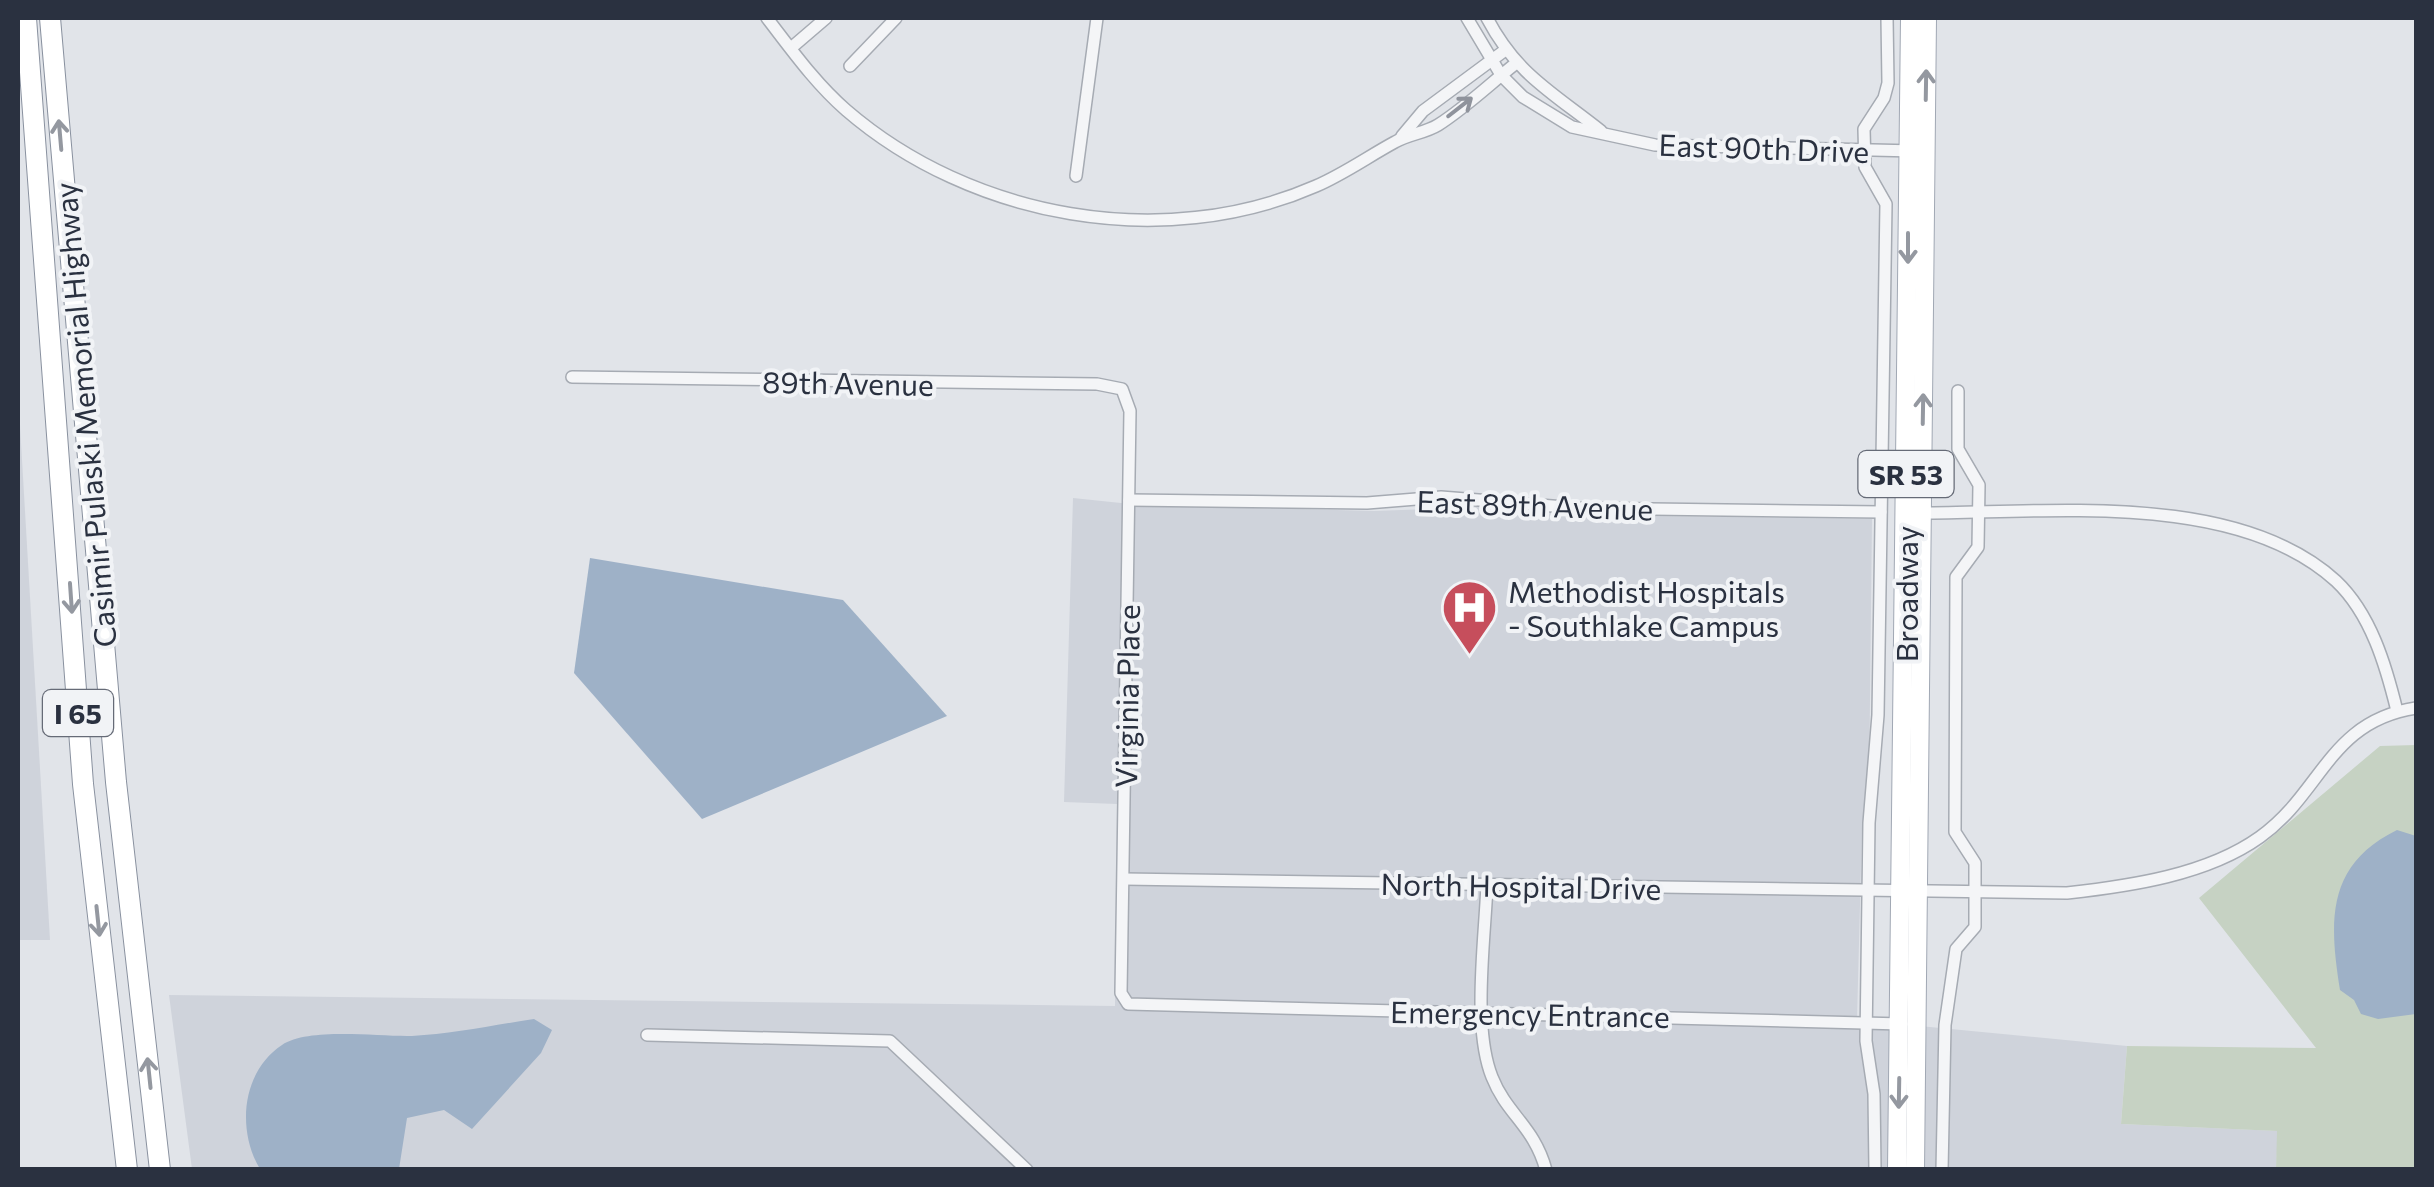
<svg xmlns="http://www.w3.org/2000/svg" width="2434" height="1187" font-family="Commissioner,sans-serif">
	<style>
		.built { fill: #cfd3db }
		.green { fill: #c6d2c3 }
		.water { fill: #9eb1c7 }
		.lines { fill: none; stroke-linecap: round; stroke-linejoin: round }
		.minor-casing { stroke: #a6abb3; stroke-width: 14 }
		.primary-casing { stroke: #a1a8b4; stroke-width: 20 }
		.motorway-casing { stroke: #89919f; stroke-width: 22 }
		.minor { stroke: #f4f5f7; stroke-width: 11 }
		.primary { stroke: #fff; stroke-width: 18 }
		.motorway { stroke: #fff; stroke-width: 20 }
		.oneway { stroke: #9498a0 }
		.oneway2 { stroke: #8f939c }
		.labels { text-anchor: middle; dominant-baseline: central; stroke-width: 8; stroke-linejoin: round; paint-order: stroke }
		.shield { fill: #f1f3f6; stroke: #666b77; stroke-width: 2.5 }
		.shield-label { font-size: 28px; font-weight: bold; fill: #2a3140 }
		.street-label { font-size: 30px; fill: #2a3140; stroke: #f1f3f6 }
		.poi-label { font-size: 30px; fill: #2a3140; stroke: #f1f3f6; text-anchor: start }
	</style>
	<rect width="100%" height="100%" fill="#e1e4e9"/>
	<g class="built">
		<path d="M18 391 50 940H18Z"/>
		<path d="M1073 498 1140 505 1374 511 1511 506 1581 515 1872 519 1869 792 1862 828 1857 1020 2127 1046 2121 1124 2278 1131 2276 1169H192L169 995 1115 1006 1117 804 1064 802Z"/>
	</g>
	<path class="green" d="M2416 745V1169H2276L2277 1131 2121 1124 2127 1046 2316 1048 2199 898 2380 746Z"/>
	<g class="water">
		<path d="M590 558 843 600 947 716 702 819 574 673Z"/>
		<path d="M2397 830 2416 836V1014L2378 1019 2361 1014 2354 1000 2340 990C2329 921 2326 865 2397 830Z"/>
		<path d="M534 1019 552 1030 541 1053 472 1129 444 1110 407 1118 399 1169H260C237 1131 241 1072 282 1045 309 1027 379 1037 412 1036 452 1034 494 1025 534 1019Z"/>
	</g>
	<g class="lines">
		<defs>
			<g id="minor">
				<path d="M767 18C791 49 815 83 846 110 971 218 1163 253 1316 186 1344 174 1369 156 1395 142 1409 134 1425 133 1438 125 1465 108 1490 84 1515 64"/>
				<path d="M1467 18 1501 75 1523 97 1572 127 1655 145 1915 151"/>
				<path d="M1487 18C1517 75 1552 92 1601 131"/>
				<path d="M791 48 826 18"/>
				<path d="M850 66 896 18"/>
				<path d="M1402 136 1423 111 1504 51"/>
				<path d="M1076 176 1097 18"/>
				<path d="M572 377 1097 384 1122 389 1130 411 1121 993 1128 1004 1902 1024"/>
				<path d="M1129 500 1367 503 1441 497 1578 508 1881 512"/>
				<path d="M1922 513C2048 513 2236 490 2336 581 2371 614 2386 666 2397 711"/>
				<path d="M1124 879 2067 893C2130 886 2207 875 2260 837 2322 793 2329 721 2416 708"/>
				<path d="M1487 884C1485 939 1472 1027 1492 1077 1507 1115 1534 1126 1546 1170"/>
				<path d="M647 1035 890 1041 1027 1170"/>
				<path d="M1875 1170 1874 1094 1866 1041 1869 823 1878 715 1886 204 1865 167 1864 129 1884 98 1888 83 1887 18"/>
				<path d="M1942 1170 1945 1025 1956 949 1975 927V863L1955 832 1956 577 1978 547 1979 485 1958 449V391"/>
			</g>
			<g id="primary">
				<path d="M1897 1170 1910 18"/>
				<path d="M1915 1170 1927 18"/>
			</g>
			<g id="motorway">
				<path d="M26 18 83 784 127 1170"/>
				<path d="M50 18 116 782 160 1170"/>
			</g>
		</defs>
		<use href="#minor" class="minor-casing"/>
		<use href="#primary" class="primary-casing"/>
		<use href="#motorway" class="motorway-casing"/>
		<use href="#minor" class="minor"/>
		<use href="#primary" class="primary"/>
		<use href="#motorway" class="motorway"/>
	</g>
	<defs><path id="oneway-shaft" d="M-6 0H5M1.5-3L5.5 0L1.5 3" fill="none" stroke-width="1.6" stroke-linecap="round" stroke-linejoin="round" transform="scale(2.5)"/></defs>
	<g class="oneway">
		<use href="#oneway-shaft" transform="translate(1926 85) rotate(-89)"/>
		<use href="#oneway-shaft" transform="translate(60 135) rotate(-95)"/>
		<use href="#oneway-shaft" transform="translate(1908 248) rotate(90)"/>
		<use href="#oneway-shaft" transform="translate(1923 409) rotate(-89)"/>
		<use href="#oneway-shaft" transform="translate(71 598) rotate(86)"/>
		<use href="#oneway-shaft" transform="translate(98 921) rotate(84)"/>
		<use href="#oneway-shaft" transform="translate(149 1073) rotate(-96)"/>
		<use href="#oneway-shaft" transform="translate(1899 1093) rotate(91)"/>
	</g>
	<use class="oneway2" href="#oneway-shaft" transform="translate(1460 107) rotate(-38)"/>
	<defs>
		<symbol id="hospital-pin" viewBox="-11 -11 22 30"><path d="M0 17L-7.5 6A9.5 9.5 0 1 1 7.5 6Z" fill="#c64e5c" stroke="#f1f3f6"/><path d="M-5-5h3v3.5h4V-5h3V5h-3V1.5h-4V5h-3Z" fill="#fff"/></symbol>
	</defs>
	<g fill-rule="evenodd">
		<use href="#hospital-pin" x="1438" y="576" width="63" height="86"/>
	</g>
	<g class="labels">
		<g class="shield">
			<rect x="1858.5" y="451" width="95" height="46" rx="8"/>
			<rect x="43" y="690" width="70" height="46" rx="8"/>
		</g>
		<g class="shield-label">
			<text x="1906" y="474">SR 53</text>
			<text x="78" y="713">I 65</text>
		</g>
		<g class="street-label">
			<text transform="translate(1764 147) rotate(2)">East 90th Drive</text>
			<text transform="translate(848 382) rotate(1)">89th Avenue</text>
			<text transform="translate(84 415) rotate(-95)">Casimir Pulaski Memorial Highway</text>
			<text transform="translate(1535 504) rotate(2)">East 89th Avenue</text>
			<text transform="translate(1905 594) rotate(-90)">Broadway</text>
			<text transform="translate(1126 696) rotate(-89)">Virginia Place</text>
			<text transform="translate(1521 885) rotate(1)">North Hospital Drive</text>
			<text transform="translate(1530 1013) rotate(1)">Emergency Entrance</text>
		</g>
		<g class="poi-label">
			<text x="1508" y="590">Methodist Hospitals<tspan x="1508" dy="34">- Southlake Campus</tspan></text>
		</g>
	</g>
	<rect width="2434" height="1187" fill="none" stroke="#2a3140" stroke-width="40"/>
</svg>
